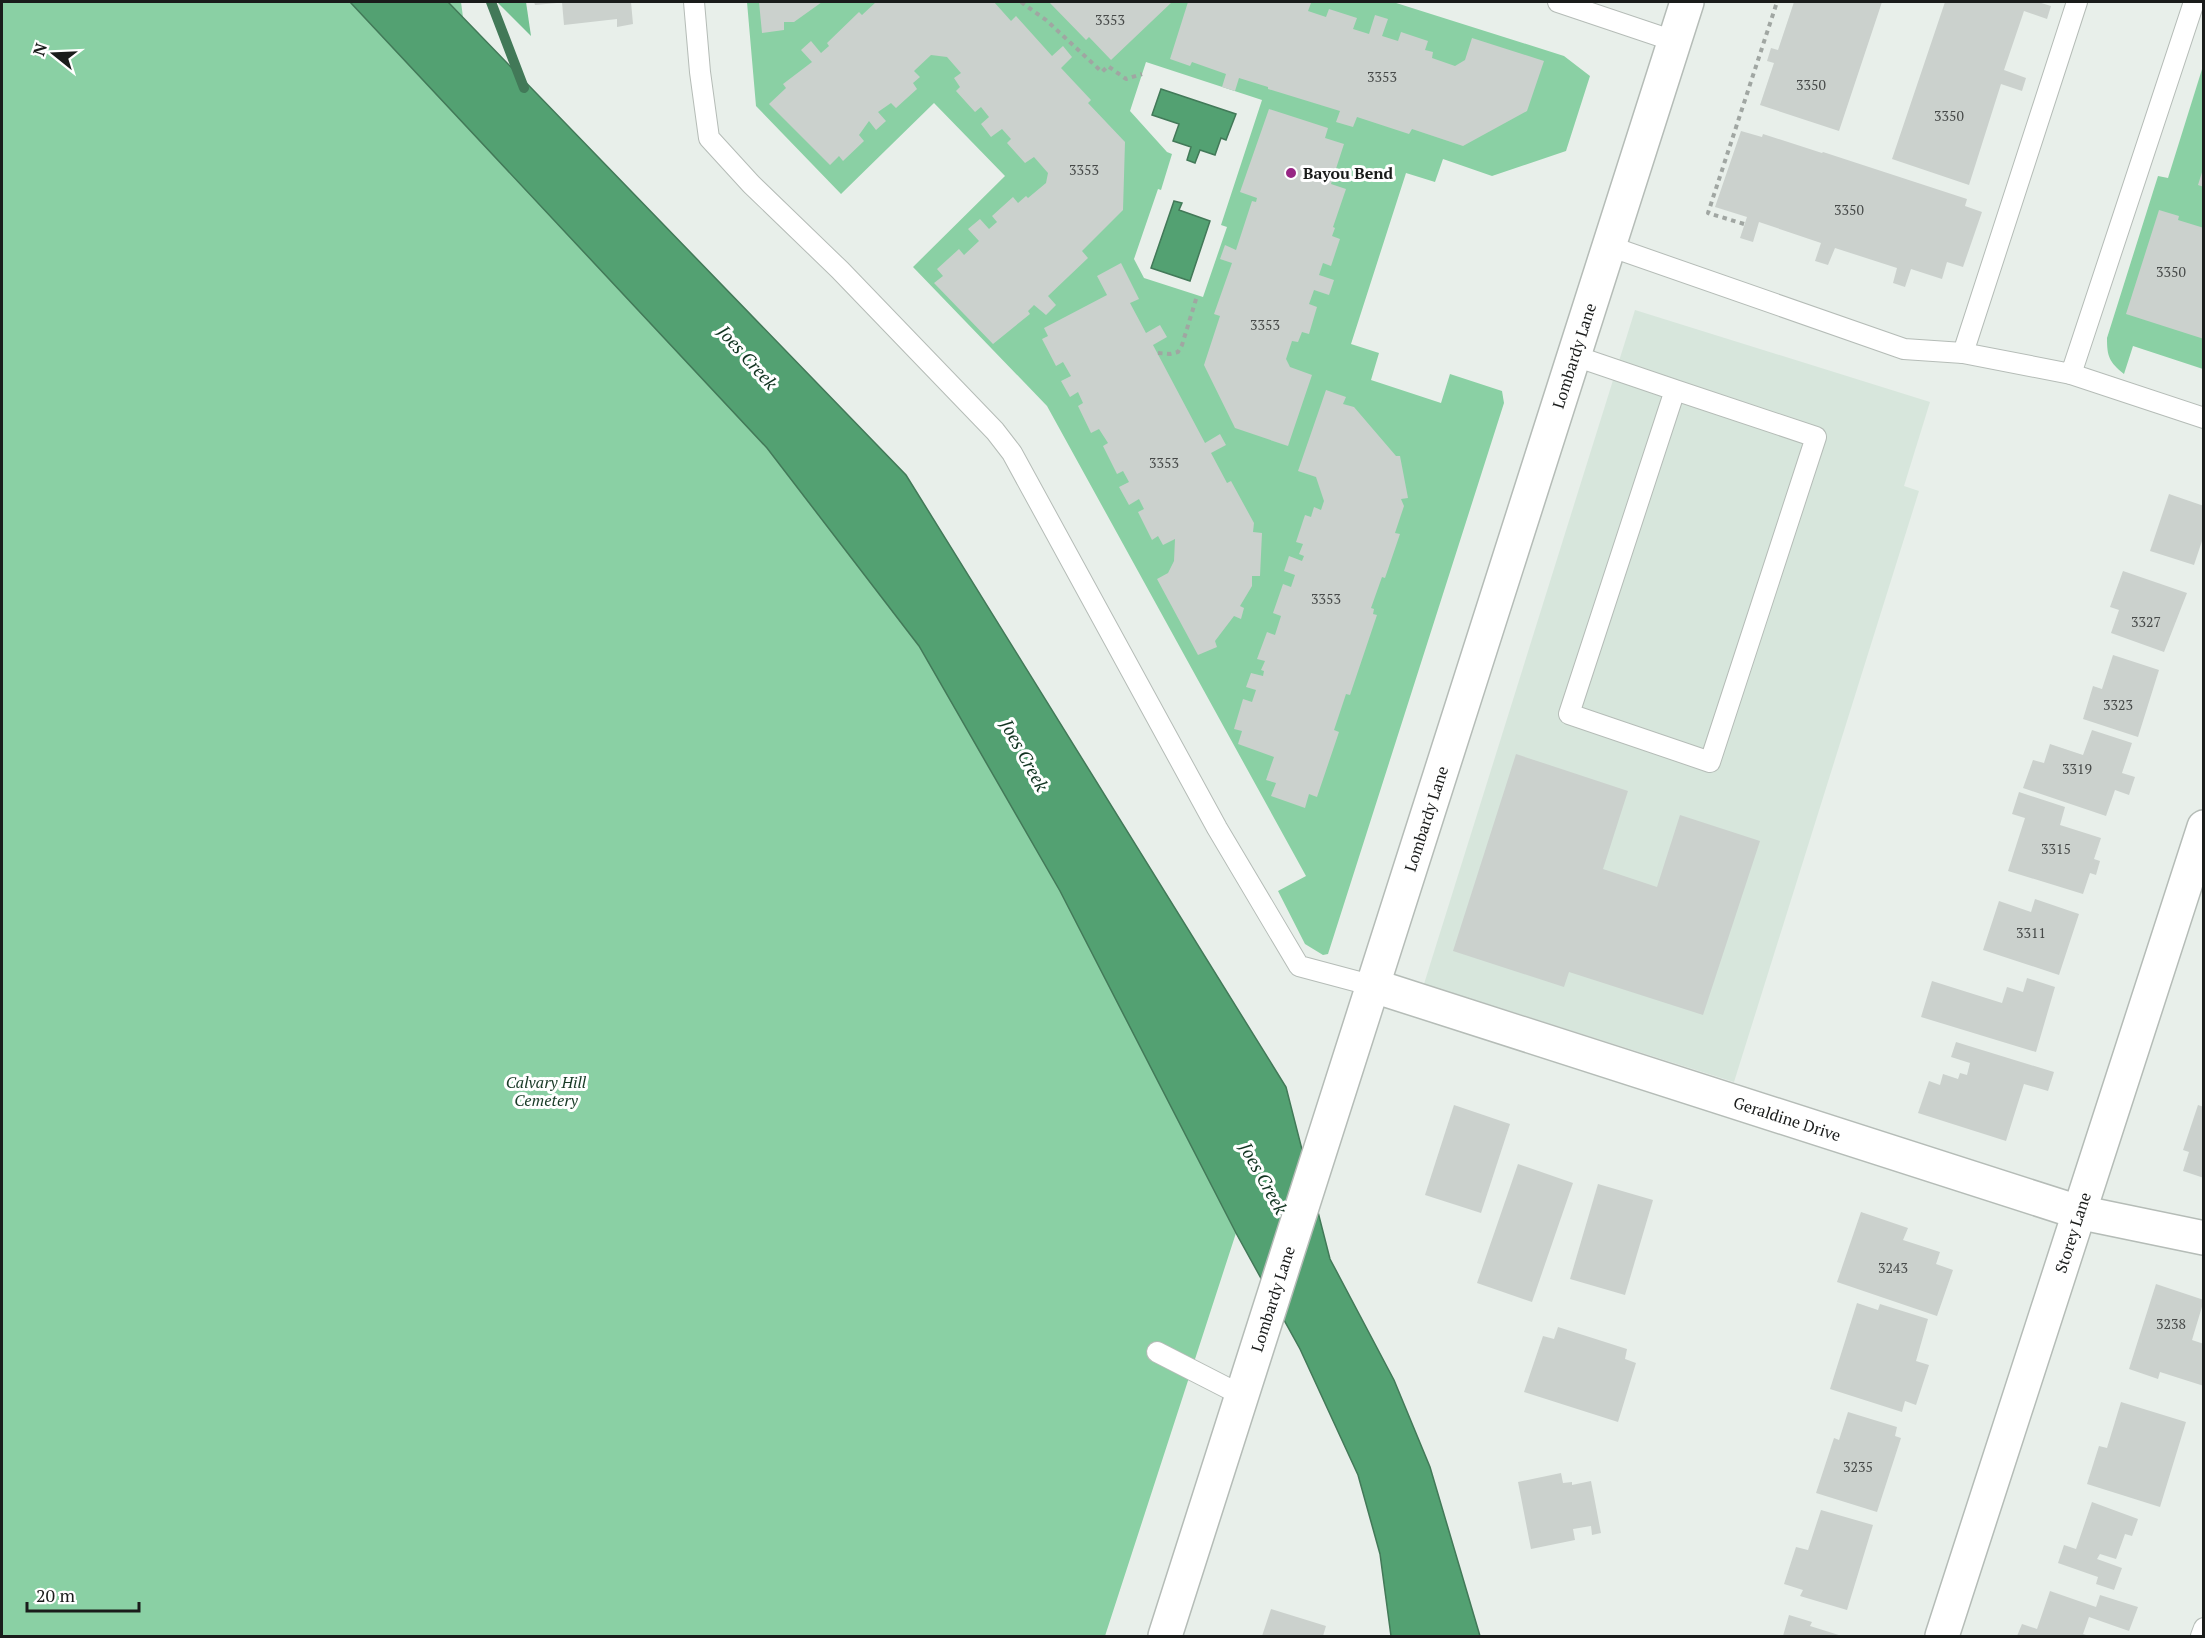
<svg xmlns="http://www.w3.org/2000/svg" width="2205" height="1638" font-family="'PT Serif',serif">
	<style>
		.built { fill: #d7e6dc }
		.green { fill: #8ad0a4; fill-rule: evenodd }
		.forest { fill: #73c191 }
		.water { fill: #53a172; stroke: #427958; stroke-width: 1.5 }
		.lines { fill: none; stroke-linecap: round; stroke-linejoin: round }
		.stream { stroke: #427958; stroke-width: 10 }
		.building { fill: #cbd1cd }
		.lane-casing { stroke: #b5bcb7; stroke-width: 22 }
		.street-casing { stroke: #b5bcb7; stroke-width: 36 }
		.secondary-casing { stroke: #b5bcb7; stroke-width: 36 }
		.path { stroke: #a0a6a2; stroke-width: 4; stroke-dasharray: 4.5 4.5; stroke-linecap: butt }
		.lane { stroke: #fff; stroke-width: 20 }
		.street { stroke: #fff; stroke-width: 33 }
		.secondary { stroke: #fff; stroke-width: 33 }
		.poi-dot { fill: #972684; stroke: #fff; stroke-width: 2 }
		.labels { text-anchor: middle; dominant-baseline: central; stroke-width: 6; stroke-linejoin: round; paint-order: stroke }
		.number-label { font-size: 14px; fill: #464948 }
		.poi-label { font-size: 16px; font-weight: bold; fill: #1a1c1b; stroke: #fff; text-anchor: start }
		.street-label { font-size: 16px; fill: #1a1c1b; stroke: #fff }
		.park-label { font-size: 16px; font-style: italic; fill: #193b27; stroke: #fff }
		.water-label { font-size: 18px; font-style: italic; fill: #123421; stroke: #fff }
	</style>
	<rect width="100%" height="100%" fill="#e8efea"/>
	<path class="built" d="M1635 310 1930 402 1904 486 1919 491 1734 1082 1424 984Z"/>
	<g class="green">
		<path d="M2 2H461L464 25 767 448 919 646 1060 891 1236 1233 1105 1636H2Z"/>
		<path d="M747 2H1393L1564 56 1590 76 1566 151 1492 176 1443 159 1435 182 1406 173 1351 344 1379 353 1371 380 1441 403 1450 374 1502 391 1504 403 1328 954 1323 955 1305 944 1278 891 1306 876 1047 406 913 267 1005 176 934 103 841 194 756 106ZM1146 62 1262 100 1221 225 1227 227 1203 297 1144 278 1134 259 1158 189 1161 190 1172 154 1167 152 1130 111Z"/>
		<path d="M2203 66V369L2133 346 2124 374C2109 362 2107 356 2107 338L2158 176 2168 178Z"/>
	</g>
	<path class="forest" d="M497 2H526L531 36Z"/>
	<g class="water">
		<path d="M350 2H448L906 475 1286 1087 1330 1259 1394 1380 1430 1467 1480 1636H1391L1380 1554 1358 1475 1300 1349 1236 1233 1060 891 919 646 767 448Z"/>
		<path d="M1161 89 1236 114 1226 140 1221 138 1215 155 1200 150 1195 163 1187 160 1191 147 1173 141 1179 124 1152 115Z"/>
		<path d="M1174 201 1182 203 1179 210 1210 221 1190 281 1151 268Z"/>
	</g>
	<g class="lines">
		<path class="stream" d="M491 2 524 88"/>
	</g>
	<g class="building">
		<path d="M534 2H557V3L535 5Z"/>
		<path d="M562 2H631L633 24 617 27V19L564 25Z"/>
		<path d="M759 2H822L794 22H784V30L762 33Z"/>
		<path d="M876 2H994L1011 21 1016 16 1052 56 1063 46 1072 57 1061 68 1091 100 1088 103 1125 142 1123 210 1082 251 1088 258 1048 296 1056 305 1046 315 1034 305 1028 311 1030 314 993 344 934 283 943 276 937 269 959 249 964 255 979 241 968 229 980 219 989 229 997 222 992 216 1013 197 1018 203 1026 196 1028 198 1046 183 1048 173 1034 157 1025 163 1007 143 1011 139 1002 129 991 137 981 124 989 117 981 107 975 112 956 91 960 87 954 78 961 73 947 57 931 55 914 71 920 77 913 83 917 89 896 108 891 103 878 112 886 121 876 130 869 121 859 135 864 141 843 161 839 156 830 165 769 104 786 88 783 84 812 62 801 50 811 41 821 53 829 46 827 43 859 12 862 15Z"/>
		<path d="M1049 2H1172L1111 60 1089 37 1086 40Z"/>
		<path d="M1188 2H1306L1311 3 1308 11 1326 17 1329 9 1357 18 1353 29 1369 34 1375 15 1388 19 1382 36 1398 41 1401 32 1428 41 1425 50 1433 52 1432 58 1455 66 1465 60 1472 38 1544 61 1527 111 1463 146 1412 129 1409 134 1357 117 1353 127 1336 122 1340 111 1268 89V87L1239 78 1235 91 1222 87 1226 74 1192 62 1190 66 1170 59Z"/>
		<path d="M1794 2H1882L1839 131 1760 105 1774 63 1767 61 1771 48 1778 50Z"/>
		<path d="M1945 2H2038L2051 6 2047 19 2024 11 2004 70 2026 78 2022 91 2001 84 1969 185 1892 159Z"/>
		<path d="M1269 109 1328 128 1325 138 1344 144 1331 184 1346 189 1333 227 1335 228 1332 236 1340 239 1331 266 1323 263 1319 275 1334 280 1329 295 1314 290 1309 304 1317 307 1309 334 1302 332 1298 342 1292 341 1286 359 1290 367 1312 375 1288 446 1235 428 1204 365 1220 316 1214 314 1232 263 1220 259 1225 245 1236 250 1252 201 1256 202 1257 198 1240 192Z"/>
		<path d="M1741 131 1762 137 1763 134 1822 153 1823 152 1967 199 1965 206 1982 212 1963 267 1947 262 1942 279 1911 269 1905 287 1893 283 1897 268 1835 248 1828 265 1815 261 1821 243 1759 222 1753 242 1740 238 1747 217 1715 207Z"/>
		<path d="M2203 169H2204V187L2198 185Z"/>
		<path d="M2159 210 2179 216 2178 220 2204 228V339L2126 314Z"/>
		<path d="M1121 263 1139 299 1130 303 1146 333 1160 325 1167 337 1153 345 1205 443 1220 434 1226 445 1211 453 1227 483 1231 481 1254 523 1253 532 1262 533 1260 576H1252V586L1240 606 1244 608 1241 619 1234 616 1215 641 1217 647 1198 655 1157 579 1168 573 1174 561 1175 539 1163 545 1158 536 1152 540 1138 512 1144 509 1139 499 1129 505 1119 487 1129 482 1123 471 1117 474 1103 446 1108 443 1099 429 1091 433 1078 406 1083 403 1078 392 1070 397 1061 381 1071 376 1063 362 1056 366 1042 339 1048 336 1044 328 1107 295 1097 276Z"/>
		<path d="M1326 390 1346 397 1343 404 1354 407 1396 456H1400L1408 498 1401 499 1404 506 1395 533 1400 534 1385 578 1382 577 1371 608 1374 609 1373 614 1377 615 1350 695 1346 694 1334 730 1339 732 1317 797 1309 794 1305 808 1271 796 1276 783 1266 780 1274 757 1238 744 1242 731 1234 729 1243 699 1252 702 1256 690 1246 687 1251 673 1263 676 1264 671 1261 670 1265 661 1257 659 1267 632 1275 635 1281 616 1273 613 1283 584 1291 587 1295 575 1284 571 1289 556 1302 561 1304 556 1299 554 1303 544 1296 542 1305 515 1311 517 1314 507 1321 510 1324 501 1316 477 1298 471Z"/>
		<path d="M2169 494 2204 506V535L2194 565 2150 551Z"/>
		<path d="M2123 571 2187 593 2164 652 2111 633 2119 610 2110 607Z"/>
		<path d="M2113 655 2159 670 2138 737 2083 719 2093 686 2102 689Z"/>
		<path d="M2092 730 2132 743 2122 773 2135 777 2129 795 2115 790 2106 816 2023 788 2033 760 2044 763 2050 744 2083 755Z"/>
		<path d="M1516 754 1628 791 1603 869 1657 887 1680 815 1760 841 1703 1015 1569 972 1564 987 1453 951Z"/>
		<path d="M2019 792 2065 807 2060 825 2101 838 2094 859 2100 861 2096 875 2090 873 2083 894 2008 871 2025 818 2012 814Z"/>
		<path d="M2035 899 2079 914 2059 975 1983 950 1999 901 2031 912Z"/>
		<path d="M2027 978 2055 987 2036 1052 1921 1017 1932 981 2002 1003 2007 987 2023 992Z"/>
		<path d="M1956 1042 2054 1072 2048 1091 2024 1084 2006 1141 1918 1113 1929 1081 1940 1085 1943 1074 1958 1079 1960 1073 1967 1075 1970 1063 1951 1057Z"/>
		<path d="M1454 1105 1510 1124 1481 1213 1425 1195Z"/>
		<path d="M2198 1105 2204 1107V1178L2183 1171 2189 1152 2183 1150Z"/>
		<path d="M1518 1164 1573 1183 1532 1302 1477 1283Z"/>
		<path d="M1598 1184 1653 1200 1625 1295 1570 1279Z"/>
		<path d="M1861 1212 1908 1228 1903 1240 1940 1252 1936 1264 1953 1270 1937 1316 1837 1282Z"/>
		<path d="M2156 1284 2204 1300 2192 1340 2204 1344V1386L2160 1372 2158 1379 2129 1369Z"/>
		<path d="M1857 1303 1878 1310 1880 1304 1928 1319 1916 1361 1929 1365 1916 1405 1905 1401 1902 1412 1830 1389Z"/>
		<path d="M1558 1327 1627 1349 1625 1359 1636 1363 1618 1422 1524 1392 1543 1336 1554 1339Z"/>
		<path d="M2121 1402 2186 1422 2160 1507 2087 1484 2099 1446 2107 1448Z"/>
		<path d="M1848 1412 1897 1427 1895 1436 1901 1438 1877 1512 1816 1493 1834 1438 1839 1440Z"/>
		<path d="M1561 1473 1563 1483 1572 1482V1485L1591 1481 1601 1533 1592 1535 1591 1526 1573 1529 1575 1540 1531 1549 1518 1482Z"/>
		<path d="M2092 1502 2138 1519 2132 1536 2125 1534 2116 1559 2100 1554 2097 1559 2122 1568 2114 1590 2096 1584 2098 1577 2058 1563 2064 1545 2076 1549Z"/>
		<path d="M1821 1510 1873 1525 1847 1610 1800 1596 1803 1590 1784 1584 1796 1547 1808 1550Z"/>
		<path d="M2050 1591 2096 1607 2100 1595 2138 1607 2129 1631 2089 1617 2083 1634 2089 1636H2017L2022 1624 2037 1629Z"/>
		<path d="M1271 1609 1326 1626 1323 1636H1262Z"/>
		<path d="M1789 1615 1812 1622 1810 1626 1842 1636H1783Z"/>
	</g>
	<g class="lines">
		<defs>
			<g id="lane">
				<path d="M694 2 700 72 709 138 751 184 840 270 995 431 1012 453 1217 828 1299 966 1374 986"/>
				<path d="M1558 2 1674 41"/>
				<path d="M1609 246 1904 349 1963 353 2071 374 2194 2"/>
				<path d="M1963 353 2077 2"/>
				<path d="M1575 356 1675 390 1569 714 1710 762 1816 437 1675 390"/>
				<path d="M2071 374 2204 418"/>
				<path d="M1157 1352 1241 1395"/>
				<path d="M2201 1636 2204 1628"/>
			</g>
			<g id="street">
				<path id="s1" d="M1374 986 2078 1212 2204 1238"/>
				<path id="s2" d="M1942 1636 2204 827"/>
			</g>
			<g id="secondary">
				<path id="s3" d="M1165 1636 1687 2"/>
			</g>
		</defs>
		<use href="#lane" class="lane-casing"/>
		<use href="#street" class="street-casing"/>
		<use href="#secondary" class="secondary-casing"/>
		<g class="path">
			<path d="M1021 2 1046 20 1102 72 1108 66 1126 79 1142 74"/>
			<path d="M1744 224 1708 213 1777 2"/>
			<path d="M1158 353 1170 354 1178 352 1182 345 1197 296"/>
		</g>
		<use href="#lane" class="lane"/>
		<use href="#street" class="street"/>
		<use href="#secondary" class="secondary"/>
	</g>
	<circle class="poi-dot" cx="1291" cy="173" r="6"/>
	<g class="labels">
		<g class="number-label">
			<text x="1110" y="19">3353</text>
			<text x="1382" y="76">3353</text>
			<text x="1811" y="84">3350</text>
			<text x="1949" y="115">3350</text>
			<text x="1084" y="169">3353</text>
			<text x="1849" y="209">3350</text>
			<text x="2171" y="271">3350</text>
			<text x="1265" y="324">3353</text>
			<text x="1164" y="462">3353</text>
			<text x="1326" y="598">3353</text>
			<text x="2146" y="621">3327</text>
			<text x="2118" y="704">3323</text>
			<text x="2077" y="768">3319</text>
			<text x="2056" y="848">3315</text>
			<text x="2031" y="932">3311</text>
			<text x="1893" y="1267">3243</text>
			<text x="2171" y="1323">3238</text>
			<text x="1858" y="1466">3235</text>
		</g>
		<g class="poi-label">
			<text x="1303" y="173">Bayou Bend</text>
		</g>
		<g class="street-label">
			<text stroke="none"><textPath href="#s3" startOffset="1344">Lombardy Lane</textPath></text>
			<text stroke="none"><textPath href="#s3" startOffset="858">Lombardy Lane</textPath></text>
			<text stroke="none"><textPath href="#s1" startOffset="434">Geraldine Drive</textPath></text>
			<text stroke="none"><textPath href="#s2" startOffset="424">Storey Lane</textPath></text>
			<text stroke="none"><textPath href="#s3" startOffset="354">Lombardy Lane</textPath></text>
		</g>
		<g class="park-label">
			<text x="546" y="1082">Calvary Hill<tspan x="546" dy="18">Cemetery</tspan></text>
		</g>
		<g class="water-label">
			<text transform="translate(748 357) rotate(48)">Joes Creek</text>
			<text transform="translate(1025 755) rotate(61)">Joes Creek</text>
			<text transform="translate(1264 1178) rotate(61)">Joes Creek</text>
		</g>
	</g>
	<rect width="2205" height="1638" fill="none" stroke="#1a1c1b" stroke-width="6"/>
	<g transform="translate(54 54) rotate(288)" stroke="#ffffff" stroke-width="4.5" paint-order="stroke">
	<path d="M0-4.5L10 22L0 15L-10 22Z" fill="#1a1c1b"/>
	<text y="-9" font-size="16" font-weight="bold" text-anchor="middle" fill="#1a1c1b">N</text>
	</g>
	<path d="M27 1602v9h112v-9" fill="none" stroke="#1a1c1b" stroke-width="3"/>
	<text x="36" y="1602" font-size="18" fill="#1a1c1b" stroke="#ffffff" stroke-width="4.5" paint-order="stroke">20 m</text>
</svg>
